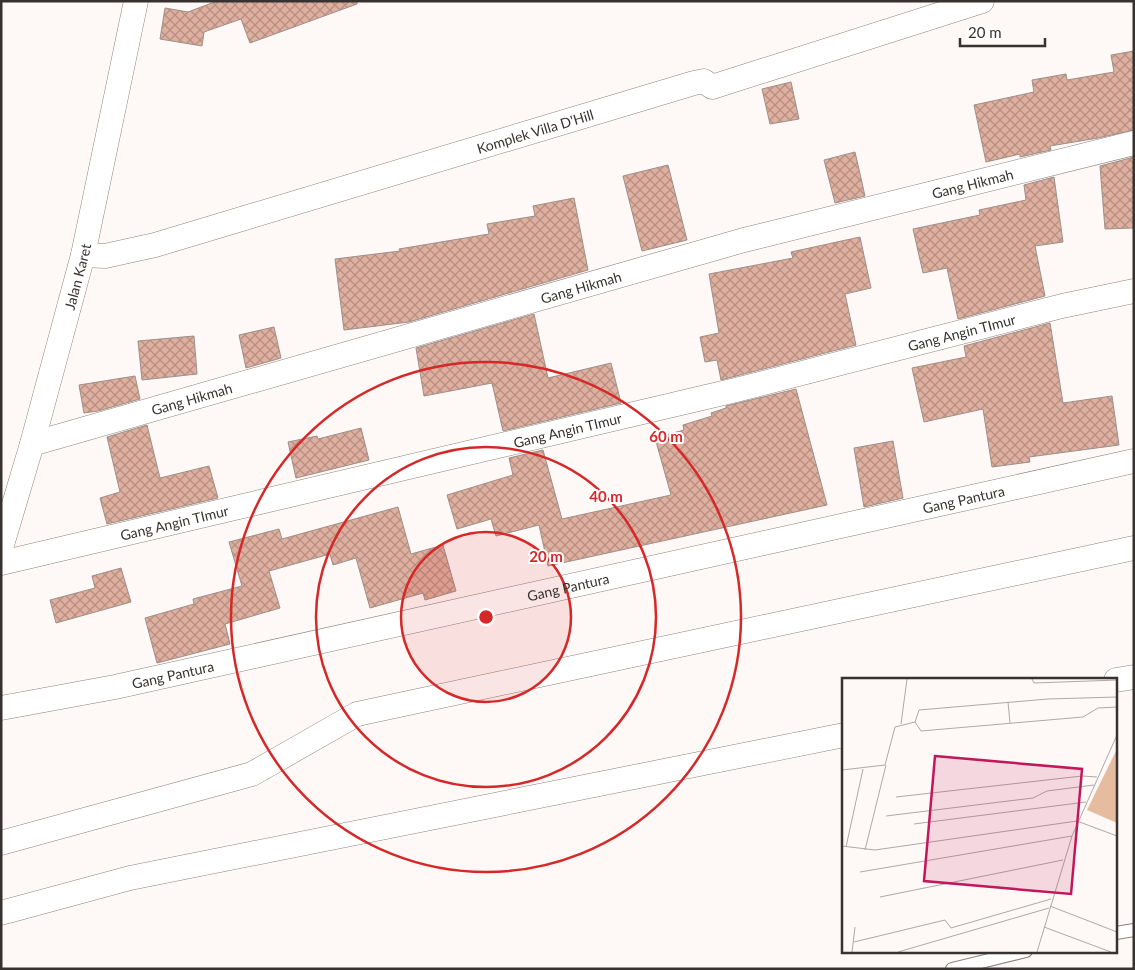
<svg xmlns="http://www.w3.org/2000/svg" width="1135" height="970" font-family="Lato,sans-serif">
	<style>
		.building { fill: url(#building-cross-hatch); stroke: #9d8f8a }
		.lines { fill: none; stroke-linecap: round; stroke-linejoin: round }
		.service-casing { stroke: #8e827b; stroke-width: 14 }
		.minor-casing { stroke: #8e827b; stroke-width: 25 }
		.service { stroke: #fff; stroke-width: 12 }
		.minor { stroke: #fff; stroke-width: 24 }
		.ring { fill: none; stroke: #d62828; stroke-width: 2.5 }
		.labels { text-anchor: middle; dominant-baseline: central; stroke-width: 4; stroke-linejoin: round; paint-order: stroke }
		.street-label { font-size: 14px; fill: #37322f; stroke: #fff }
		.inset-road { fill: none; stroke: #aea9a6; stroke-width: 1 }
		.view { fill: #c2185b; fill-opacity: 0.15; stroke: #c2185b; stroke-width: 2.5 }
		.inset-edge { fill: none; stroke: #37322f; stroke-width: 2.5 }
		.centre { fill: #d62828; stroke: #fff; stroke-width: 2.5 }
		.ring-label { font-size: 15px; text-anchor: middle; font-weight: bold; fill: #d62828; stroke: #fff; stroke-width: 4; stroke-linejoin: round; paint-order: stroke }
	</style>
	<defs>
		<pattern id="building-cross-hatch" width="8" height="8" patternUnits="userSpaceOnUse" patternTransform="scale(1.25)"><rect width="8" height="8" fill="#dfaf9f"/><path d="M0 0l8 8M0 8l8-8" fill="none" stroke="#b68f82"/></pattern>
	</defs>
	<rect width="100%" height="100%" fill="#fef9f6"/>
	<g class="building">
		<path d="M217 1H357V4L250 43 241 19 204 32 202 46 160 39 165 8 188 12Z"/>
		<path d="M1134 51V130L1098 138 1050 146 1051 150 1020 157V154L986 162 974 105 1034 92 1032 80 1066 74 1067 80 1114 72 1111 55Z"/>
		<path d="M791 82 799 119 770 124 762 89Z"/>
		<path d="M855 152 865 196 835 203 824 160Z"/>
		<path d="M1134 157V228L1105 229 1100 166Z"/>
		<path d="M668 165 687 240 642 251 623 176Z"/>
		<path d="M1054 177 1063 242 1035 246 1045 296 958 319 947 268 923 273 913 229 980 215 979 210 1026 200 1024 185Z"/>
		<path d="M574 198 588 270 409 322 344 330 335 259 400 251 399 249 489 234 487 224 535 216 533 206Z"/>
		<path d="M860 237 871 288 845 294 856 345 721 380 717 360 705 362 700 337 719 333 709 274 793 258 791 252Z"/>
		<path d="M534 314 548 378 611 363 621 403 503 431 492 383 424 396 416 348Z"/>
		<path d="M1050 323 1063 403 1112 396 1119 445 1029 457 1030 462 992 467 983 409 924 422 912 368 966 357 964 346Z"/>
		<path d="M274 327 281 358 246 368 239 335Z"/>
		<path d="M194 336 197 374 142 380 138 341Z"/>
		<path d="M135 376 140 399 98 411 84 413 79 385Z"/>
		<path d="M796 389 827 505 548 566 539 525 496 536 491 519 457 529 447 495 513 475 509 458 543 450 562 519 671 495 655 438 684 430 683 425 712 416 711 413 726 408V406Z"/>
		<path d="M147 425 160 478 209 466 218 498 107 524 100 498 120 492 107 437Z"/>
		<path d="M361 428 369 460 296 478 288 442 317 436 318 439Z"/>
		<path d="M893 441 903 498 864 507 854 448Z"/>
		<path d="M398 507 411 554 443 545 456 591 425 600 423 593 370 608 356 558 333 565 330 554 269 571 280 608 225 624 230 644 157 663 145 618 194 604 193 599 242 586 229 542 279 529 282 539Z"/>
		<path d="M121 568 131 602 56 623 50 600 95 588 92 576Z"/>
	</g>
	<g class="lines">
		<defs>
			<g id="service">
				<path d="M1116 933 1134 930"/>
				<path d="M952 969 1026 951"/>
			</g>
			<g id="minor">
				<path id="s1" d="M83 255 105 256 155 245 694 83 704 81 712 87 982 1"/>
				<path id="s2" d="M32 444 744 240 1134 143"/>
				<path id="s3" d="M1 548 32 444 83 255 136 1"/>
				<path id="s4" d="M1 563 736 390 1062 306 1134 291"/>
				<path d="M1116 680 1134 677"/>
				<path id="s5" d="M1 708 115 687 1134 461"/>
				<path d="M1 843 252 774 357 714 1134 548"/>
				<path d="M1 913 130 878 844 735"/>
			</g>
		</defs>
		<use href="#service" class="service-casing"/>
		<use href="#minor" class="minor-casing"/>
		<use href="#service" class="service"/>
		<use href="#minor" class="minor"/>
	</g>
	<circle cx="486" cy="617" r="85" fill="#d62828" fill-opacity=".12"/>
	<g class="ring">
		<circle cx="486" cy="617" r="85"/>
		<circle cx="486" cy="617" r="170"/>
		<circle cx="486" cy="617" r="255"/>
	</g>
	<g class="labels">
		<g class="street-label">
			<text stroke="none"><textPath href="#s1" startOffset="470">Komplek Villa D'Hill</textPath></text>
			<text stroke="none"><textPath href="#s2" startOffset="976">Gang Hikmah</textPath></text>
			<text stroke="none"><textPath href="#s3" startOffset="282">Jalan Karet</textPath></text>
			<text stroke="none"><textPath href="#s2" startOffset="571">Gang Hikmah</textPath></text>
			<text stroke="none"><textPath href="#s4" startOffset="988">Gang Angin TImur</textPath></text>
			<text stroke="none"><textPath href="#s2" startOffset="166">Gang Hikmah</textPath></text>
			<text stroke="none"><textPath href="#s4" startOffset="582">Gang Angin TImur</textPath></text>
			<text stroke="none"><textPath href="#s5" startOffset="985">Gang Pantura</textPath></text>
			<text stroke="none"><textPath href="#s4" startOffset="178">Gang Angin TImur</textPath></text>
			<text stroke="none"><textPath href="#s5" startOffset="580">Gang Pantura</textPath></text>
			<text stroke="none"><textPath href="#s5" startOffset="175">Gang Pantura</textPath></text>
		</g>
	</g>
	<g transform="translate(842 678)">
		<rect width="275" height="275" fill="#fef9f6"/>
		<path d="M275 71V145L245 132Z" fill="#e5bca0"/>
		<path class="inset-road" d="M190 1 192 5 275 2M166 24 168 45M73 44 77 32 206 21 275 19M73 44 79 53 241 39 256 30 275 29M59 46 65 1M0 92 43 87 53 49 73 44M54 119 240 98 255 99M44 138 191 120 205 113 252 107M72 146 244 124M0 168 33 172 235 143 275 158M4 169 21 91M23 172 44 87M18 194 230 158M38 219 221 182M208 228 275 254M202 249 269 274M12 264 103 242 109 250 209 221M10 274 13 249M56 274 207 230M195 274 230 158 275 57"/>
		<path class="view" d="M93 78 240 91 229 216 82 203Z"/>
		<rect width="275" height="275" class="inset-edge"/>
	</g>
	<circle cx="486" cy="617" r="8" class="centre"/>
	<g class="ring-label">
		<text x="666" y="442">60 m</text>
		<text x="606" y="502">40 m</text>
		<text x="546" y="562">20 m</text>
	</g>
	<rect width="1135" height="970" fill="none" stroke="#37322f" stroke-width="5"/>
	<path d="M960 38v8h85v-8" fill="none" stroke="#37322f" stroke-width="2.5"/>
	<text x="968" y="38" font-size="15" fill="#37322f" stroke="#ffffff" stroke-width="4" paint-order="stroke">20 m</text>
</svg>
